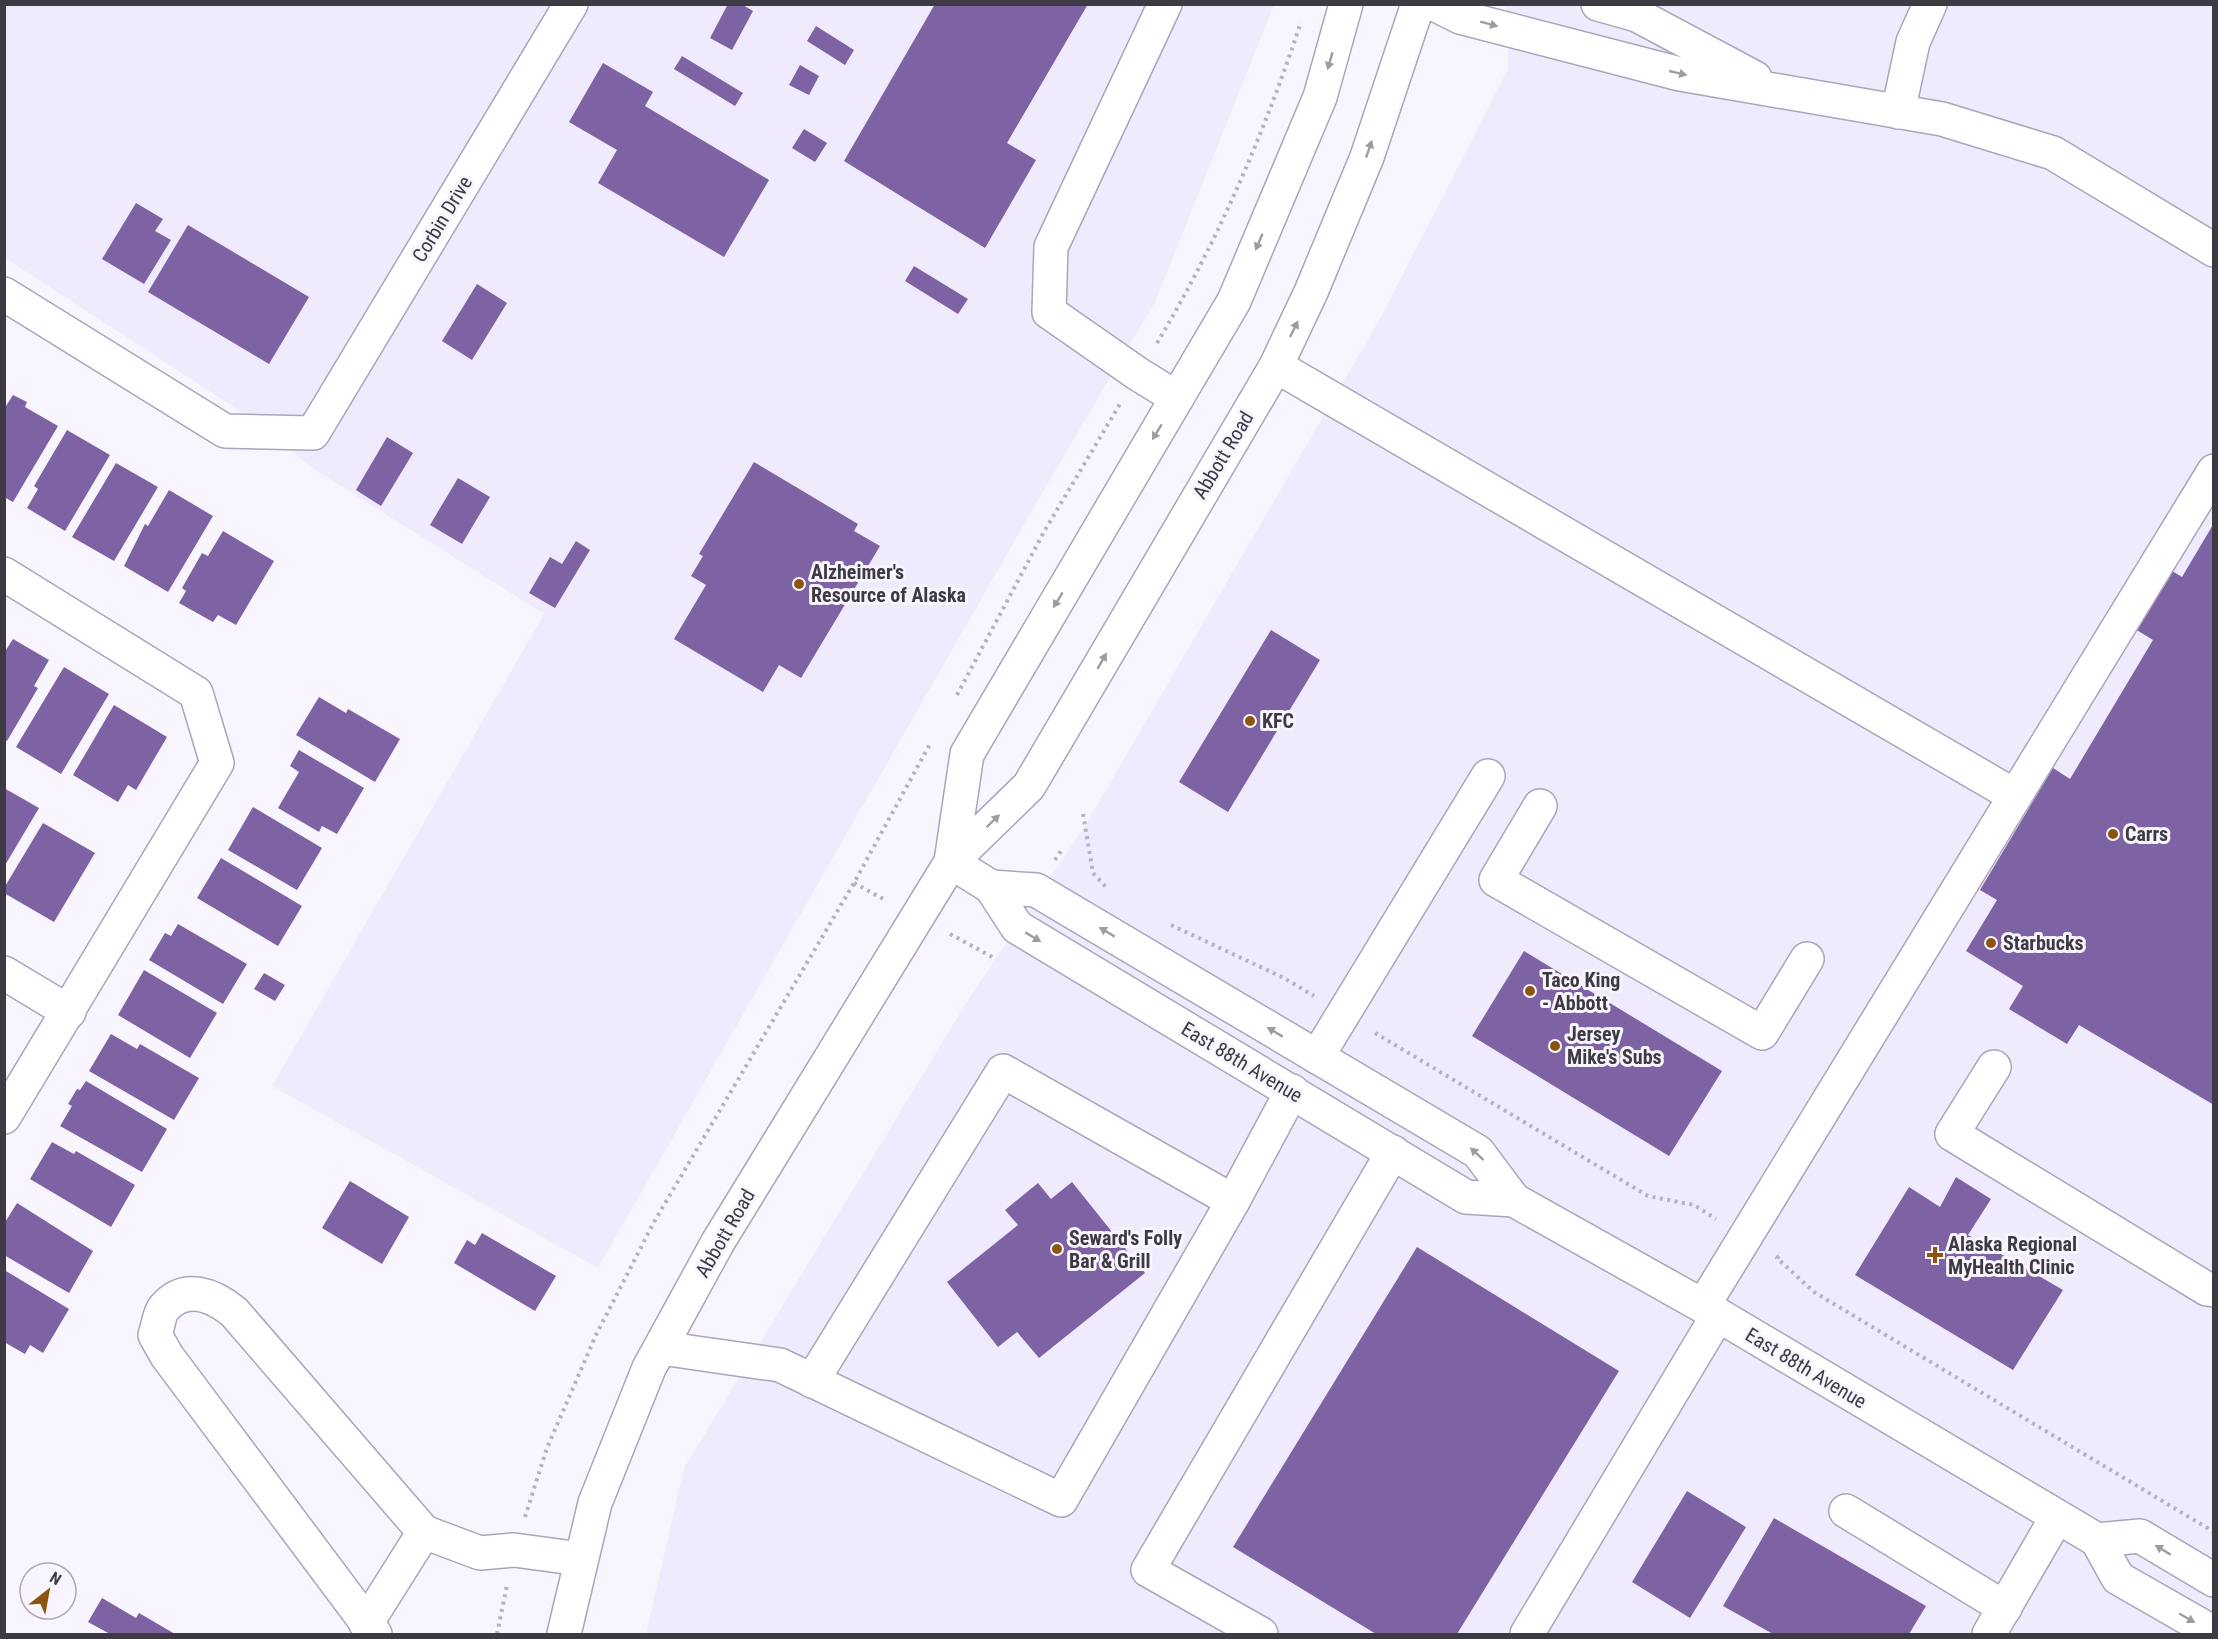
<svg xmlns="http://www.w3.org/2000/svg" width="2218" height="1639" font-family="'Roboto Condensed',sans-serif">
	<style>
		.built { fill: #f0eafd }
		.building { fill: #7d63a3 }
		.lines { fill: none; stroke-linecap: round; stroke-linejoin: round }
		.minor-casing { stroke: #aca4bb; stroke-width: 36 }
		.major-casing { stroke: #aca4bb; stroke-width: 36 }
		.path { stroke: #b6b3bc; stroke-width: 4; stroke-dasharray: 3 4.5; stroke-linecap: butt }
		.minor { stroke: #fff; stroke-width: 33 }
		.major { stroke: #fff; stroke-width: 33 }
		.oneway { fill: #9e9ca1 }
		.poi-dot { fill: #8d540d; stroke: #f8f5fe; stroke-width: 2 }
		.labels { text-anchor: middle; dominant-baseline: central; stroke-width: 6; stroke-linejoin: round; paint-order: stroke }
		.street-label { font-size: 20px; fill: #3d3a43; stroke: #f8f5fe }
		.poi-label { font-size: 20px; font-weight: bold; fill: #3d3a43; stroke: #f8f5fe; text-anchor: start }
	</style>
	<rect width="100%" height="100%" fill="#f8f5fe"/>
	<g class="built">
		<path d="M4 5H1274L1155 302 1038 500 598 1268 272 1086 544 614 314 469 237 409 5 258Z"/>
		<path d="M1506 5H2213V1634H646L684 1468 968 1000 1085 826 1382 315 1508 69Z"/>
	</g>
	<g class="building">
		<path d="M728 4H741L753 11 732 50 710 38Z"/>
		<path d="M935 4H1088L1007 143 1036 160 985 248 844 161Z"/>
		<path d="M816 26 854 50 845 65 807 41Z"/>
		<path d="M682 56 743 93 735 106 674 69Z"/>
		<path d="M603 63 653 92 645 106 769 180 724 257 598 183 617 150 569 122Z"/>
		<path d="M800 65 819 76 809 95 789 85Z"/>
		<path d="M804 129 827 143 815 162 792 148Z"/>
		<path d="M136 203 163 219 155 231 171 240 144 284 102 259Z"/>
		<path d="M188 225 309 297 269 364 148 292Z"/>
		<path d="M914 266 968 299 958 314 905 281Z"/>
		<path d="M477 284 507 303 472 360 442 341Z"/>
		<path d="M13 395 27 402 25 407 58 426 13 502 4 497V409Z"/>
		<path d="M67 430 110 455 65 531 27 508 38 489 34 486Z"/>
		<path d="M387 437 413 453 381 506 356 490Z"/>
		<path d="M754 462 858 524 854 531 880 546 801 678 779 665 763 692 674 639 706 585 691 576 703 556 699 554Z"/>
		<path d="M116 463 158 487 114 561 72 537Z"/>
		<path d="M458 478 490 497 462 544 430 525Z"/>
		<path d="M169 490 213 516 168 592 124 566 145 524 148 526Z"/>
		<path d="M2214 523V1105L2079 1025 2067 1044 2009 1009 2023 986 1966 951 1997 900 1980 890 2053 768 2070 779 2153 640 2127 624 2162 565 2182 577Z"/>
		<path d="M223 531 274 561 236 625 218 615 213 622 179 603 186 591 182 588 202 553 208 556Z"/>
		<path d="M576 541 590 550 555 608 529 593 550 557 562 564Z"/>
		<path d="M1271 630 1320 660 1228 812 1179 782Z"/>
		<path d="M13 639 49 660 34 686 38 688 7 741 4 739V653Z"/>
		<path d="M64 667 109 694 61 774 16 747Z"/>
		<path d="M319 697 346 713 348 709 400 739 375 782 296 735Z"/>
		<path d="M114 705 167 737 136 790 128 785 118 802 73 775Z"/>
		<path d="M299 750 364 788 337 834 322 826 319 832 278 808 299 772 290 766Z"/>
		<path d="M4 788 39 808 4 867Z"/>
		<path d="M253 807 322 848 297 890 228 850Z"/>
		<path d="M43 823 95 853 54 922 4 893V888Z"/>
		<path d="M221 858 302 906 278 946 197 898Z"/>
		<path d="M178 924 247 964 223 1004 149 960 165 933 171 936Z"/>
		<path d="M1524 951 1722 1071 1669 1156 1472 1036Z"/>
		<path d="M144 970 217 1013 190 1058 118 1015Z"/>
		<path d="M264 973 285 985 275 1001 254 989Z"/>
		<path d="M111 1034 137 1049 140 1044 199 1078 174 1120 89 1071Z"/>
		<path d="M86 1081 167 1129 142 1172 60 1126 72 1106 68 1104 77 1089 80 1090Z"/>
		<path d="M52 1142 74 1154 76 1151 135 1185 111 1227 30 1179Z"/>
		<path d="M1956 1177 1991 1199 1968 1235 2063 1290 2013 1370 1855 1275 1909 1187 1940 1207Z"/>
		<path d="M350 1181 409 1217 382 1264 322 1228Z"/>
		<path d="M1072 1182 1145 1273 1039 1358 1017 1332 998 1347 947 1282 1018 1225 1005 1210 1038 1183 1051 1199Z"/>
		<path d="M17 1203 93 1251 69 1293 4 1255V1224Z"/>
		<path d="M482 1233 556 1276 535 1311 454 1263 467 1240 475 1245Z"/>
		<path d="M1417 1247 1619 1371 1457 1634H1376L1233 1547Z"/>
		<path d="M6 1271 69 1309 43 1353 30 1345 25 1354 4 1342Z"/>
		<path d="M1687 1491 1746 1527 1690 1618 1632 1582Z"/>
		<path d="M1774 1518 1926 1606 1909 1634H1773L1723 1606Z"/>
		<path d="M102 1598 136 1618 139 1613 175 1634H110L88 1622Z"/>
	</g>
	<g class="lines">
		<defs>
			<g id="minor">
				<path d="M1165 4 1051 247 1049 312 1138 374 1177 398"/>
				<path d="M1434 4 1460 17 1680 74 1942 119 2053 153 2214 250"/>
				<path d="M1598 4 1637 15 1755 78"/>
				<path d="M1898 112 1913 42 1930 4"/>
				<path d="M4 294 225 431 313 433 571 4"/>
				<path d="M1276 366 2015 796"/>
				<path d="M4 574 196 693 217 763 4 1117"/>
				<path d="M1540 806 1496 880 1762 1033 1807 959"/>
				<path d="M951 862 991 887"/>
				<path d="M4 973 69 1012"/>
				<path d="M1317 1057 1488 776"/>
				<path d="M1994 1067 1952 1134 2207 1289 2214 1290"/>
				<path d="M1514 1200 1466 1197 1017 927 991 887 1036 890 1478 1152 1514 1200 1703 1306 2097 1540"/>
				<path d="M1703 1306 2214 471"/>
				<path d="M661 1348 780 1365 1061 1500 1233 1201 1292 1091"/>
				<path d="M812 1381 1003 1071 1233 1201"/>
				<path d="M1846 1511 2005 1608"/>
				<path d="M2214 1580 2140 1536 2097 1540 2118 1578 2214 1633"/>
				<path d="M366 1624 424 1532"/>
				<path d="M375 1634 167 1356 155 1335C158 1327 159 1314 164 1308 185 1283 213 1295 234 1312L424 1532 480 1553 514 1550 581 1559"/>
				<path d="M1261 1634 1148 1570 1393 1152"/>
				<path d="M1527 1634 1718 1315"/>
				<path d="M1989 1634 2057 1517"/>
			</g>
			<g id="major">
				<path d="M951 862 967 754 1234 301 1320 97 1346 4"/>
				<path d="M564 1634 595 1503 649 1368 718 1242 951 862 1029 786 1276 366 1311 292 1367 157 1418 4"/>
			</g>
		</defs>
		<use href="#minor" class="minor-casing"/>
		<use href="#major" class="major-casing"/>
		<g class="path">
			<path d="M1157 343C1217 243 1264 134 1301 22"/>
			<path d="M957 695 1045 530 1120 404"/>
			<path d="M1083 814 1093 873 1106 887"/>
			<path d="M1055 860 1061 851"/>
			<path d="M854 883 887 901"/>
			<path d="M1171 925 1284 978 1314 996"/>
			<path d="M950 934 996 959"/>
			<path d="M1375 1033 1648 1196 1694 1205 1716 1219"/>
			<path d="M1779 1256 1777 1258 1814 1292 2214 1532"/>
			<path d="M525 1517 547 1448 596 1335 654 1222 854 883 930 744"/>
			<path d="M497 1634 507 1585"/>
		</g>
		<use href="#minor" class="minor"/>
		<use href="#major" class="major"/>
	</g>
	<defs><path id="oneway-solid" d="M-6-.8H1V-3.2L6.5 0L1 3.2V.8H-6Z" transform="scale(1.5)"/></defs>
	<g class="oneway">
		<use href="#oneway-solid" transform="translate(1489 24) rotate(15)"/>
		<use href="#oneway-solid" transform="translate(1330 61) rotate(106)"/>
		<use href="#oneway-solid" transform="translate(1678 73) rotate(13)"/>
		<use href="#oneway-solid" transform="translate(1369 149) rotate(-71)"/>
		<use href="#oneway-solid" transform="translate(1259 242) rotate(113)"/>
		<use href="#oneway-solid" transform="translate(1294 329) rotate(-64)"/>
		<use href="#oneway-solid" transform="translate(1157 432) rotate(121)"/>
		<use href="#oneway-solid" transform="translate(1058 600) rotate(121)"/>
		<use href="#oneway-solid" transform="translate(1102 661) rotate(-60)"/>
		<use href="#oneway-solid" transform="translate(993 821) rotate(-44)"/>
		<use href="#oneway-solid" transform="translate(1107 932) rotate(-149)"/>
		<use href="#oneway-solid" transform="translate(1033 937) rotate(31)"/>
		<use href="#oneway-solid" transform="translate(1275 1032) rotate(-149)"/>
		<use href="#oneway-solid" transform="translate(1477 1154) rotate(-137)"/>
		<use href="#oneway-solid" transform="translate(2163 1550) rotate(-149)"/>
		<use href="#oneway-solid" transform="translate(2187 1618) rotate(30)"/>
	</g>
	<g class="poi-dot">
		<circle cx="799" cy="584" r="6"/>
		<circle cx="1250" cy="721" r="6"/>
		<circle cx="2113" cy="834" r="6"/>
		<circle cx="1991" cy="943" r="6"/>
		<circle cx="1530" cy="991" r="6"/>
		<circle cx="1555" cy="1046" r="6"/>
		<circle cx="1057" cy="1249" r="6"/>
		<path d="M1932 1246h6v6h6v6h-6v6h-6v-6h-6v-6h6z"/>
	</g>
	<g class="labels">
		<g class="street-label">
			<text transform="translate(442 219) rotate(-59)">Corbin Drive</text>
			<text transform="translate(1223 455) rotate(-59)">Abbott Road</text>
			<text transform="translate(1242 1062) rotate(31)">East 88th Avenue</text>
			<text transform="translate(725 1233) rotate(-60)">Abbott Road</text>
			<text transform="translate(1806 1368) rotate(31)">East 88th Avenue</text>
		</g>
		<g class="poi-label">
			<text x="811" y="572">Alzheimer's<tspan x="811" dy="23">Resource of Alaska</tspan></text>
			<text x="1262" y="721">KFC</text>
			<text x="2125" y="834">Carrs</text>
			<text x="2003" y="943">Starbucks</text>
			<text x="1542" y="980">Taco King<tspan x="1542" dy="23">- Abbott</tspan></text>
			<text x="1567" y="1034">Jersey<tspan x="1567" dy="23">Mike's Subs</tspan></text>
			<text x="1069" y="1238">Seward's Folly<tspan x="1069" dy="23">Bar &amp; Grill</tspan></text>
			<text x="1948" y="1244">Alaska Regional<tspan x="1948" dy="23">MyHealth Clinic</tspan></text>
		</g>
	</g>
	<rect width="2218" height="1639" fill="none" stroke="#3d3a43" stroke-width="12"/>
	<g transform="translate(48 1591) rotate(31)"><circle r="28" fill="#f8f5fe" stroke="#adaab3" stroke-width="1.5"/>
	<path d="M0-4.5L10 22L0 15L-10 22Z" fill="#8d540d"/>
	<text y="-9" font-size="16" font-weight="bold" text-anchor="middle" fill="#3d3a43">N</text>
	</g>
</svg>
